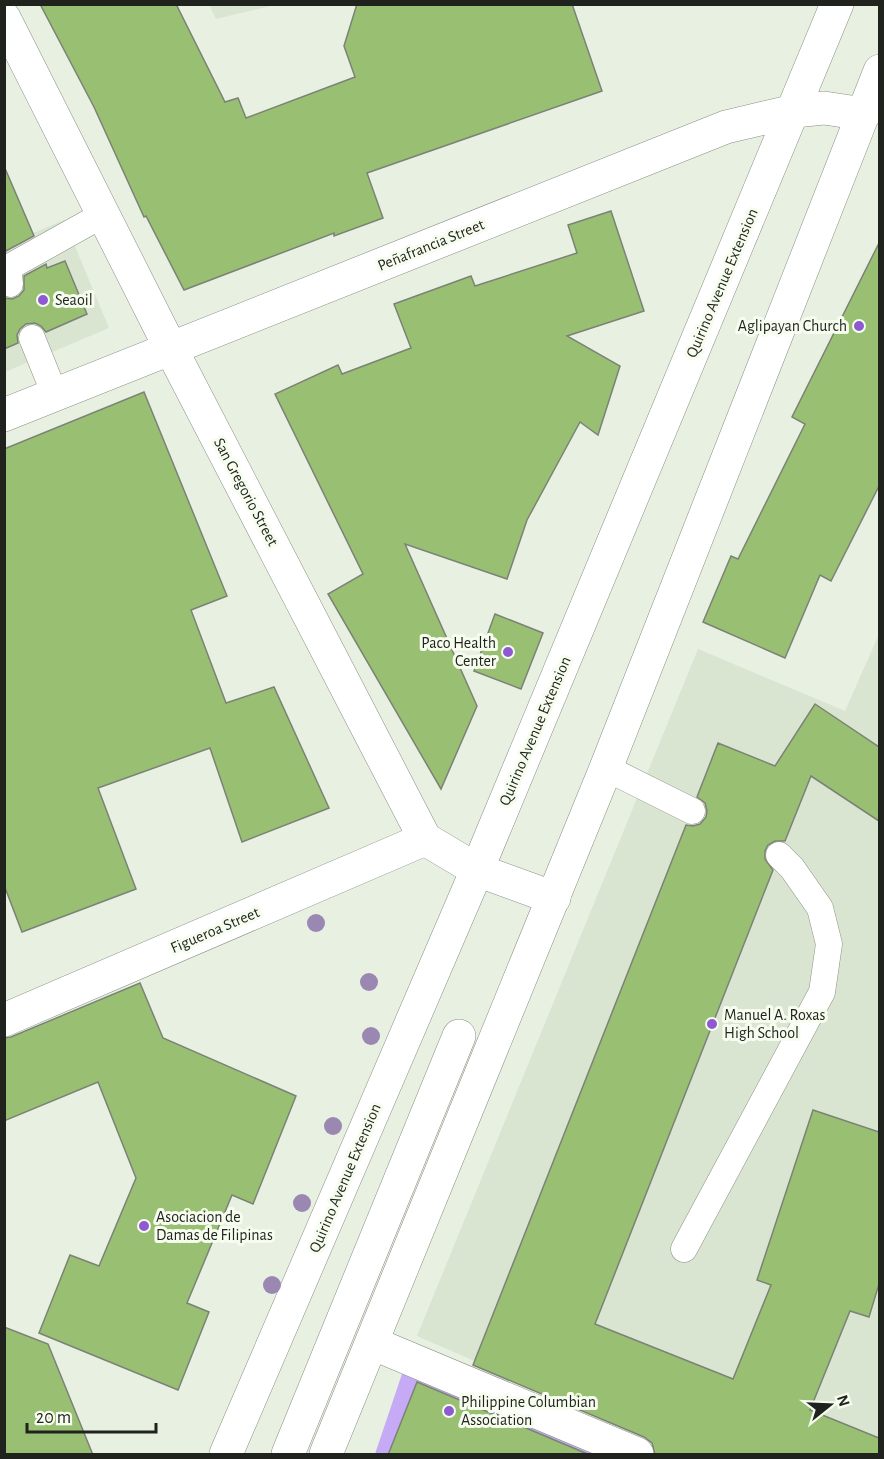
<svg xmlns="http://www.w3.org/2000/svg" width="884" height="1459" font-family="'Alegreya Sans',sans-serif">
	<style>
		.built { fill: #dae5d1 }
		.green { fill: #c6aaf5 }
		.building { fill: #99c072; stroke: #7b8276; stroke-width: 1.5 }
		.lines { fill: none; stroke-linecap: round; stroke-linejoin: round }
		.lane-casing { stroke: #899083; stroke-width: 27 }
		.street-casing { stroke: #899083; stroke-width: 34 }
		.secondary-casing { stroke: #899083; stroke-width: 34 }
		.highway-casing { stroke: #899083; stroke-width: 34 }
		.lane { stroke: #fff; stroke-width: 26 }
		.street { stroke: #fff; stroke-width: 33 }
		.secondary { stroke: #fff; stroke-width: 33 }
		.highway { stroke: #fff; stroke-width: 33 }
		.tree { fill: #9a87b2 }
		.poi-dot { fill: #8e59d1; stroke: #f6fdef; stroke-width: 2 }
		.labels { text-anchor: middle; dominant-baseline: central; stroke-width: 6; stroke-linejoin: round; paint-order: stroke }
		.street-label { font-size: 16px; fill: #1f221d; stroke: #f6fdef }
		.poi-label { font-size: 16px; fill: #1f221d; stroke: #f6fdef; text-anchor: start }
	</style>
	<rect width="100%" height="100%" fill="#e8f0e2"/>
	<g class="built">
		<path d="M209 5H275L216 19Z"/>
		<path d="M64 220 109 328 5 372V245Z"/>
		<path d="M879 634V1454H688L417 1336 698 649 845 711Z"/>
	</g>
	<path class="green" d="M404 1368 612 1454H375Z"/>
	<g class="building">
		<path d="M40 4H176L225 102 238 98 246 118 355 77 344 46 357 4H572L602 91 367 173 383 218 334 236V233L184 290 146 216 144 217 94 107Z"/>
		<path d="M4 166 34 236 4 252Z"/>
		<path d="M611 211 644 311 567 336 620 366 598 435 580 422 527 520 507 579 405 544 477 706 441 789 328 594 363 574 275 394 338 365 342 374 411 348 394 304 471 276 475 286 577 253 568 225Z"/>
		<path d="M879 243V486L831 581 820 575 785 658 703 622 731 556 738 559 805 424 792 417Z"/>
		<path d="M65 261 87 314 46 332 41 326 35 323 26 324 20 329 17 335 18 343 4 349V298L12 299 19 296 24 290V276L46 264 47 268Z"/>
		<path d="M144 392 227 596 191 610 226 703 274 687 329 808 242 842 210 748 98 788 136 889 22 932 4 885V449Z"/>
		<path d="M495 614 543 633 521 689 474 671Z"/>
		<path d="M815 704 879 747V821L811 776 785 841H775L768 845 765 851V859L773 870 595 1324 733 1379 771 1285 757 1280 813 1110 879 1132V1284L869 1317 850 1311 810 1410 879 1438V1455H655L652 1443 644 1437 473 1365 686 825 693 826 700 824 706 817 707 811 705 803 697 797 718 743 775 766Z"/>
		<path d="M140 983 163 1038 296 1096 253 1204 232 1195 187 1303 209 1312 178 1390 39 1333 70 1255 99 1266 136 1178 98 1082 4 1121V1038L11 1037Z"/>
		<path d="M4 1327 48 1344 93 1455H4Z"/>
		<path d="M417 1382 590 1455H388Z"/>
	</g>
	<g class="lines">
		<defs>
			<g id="lane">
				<path d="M10 284 9 274 11 266 104 214"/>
				<path d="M32 338 55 395"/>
				<path d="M606 768 692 811"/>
				<path d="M684 1249 822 992 829 944 820 908 792 868 779 855"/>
			</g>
			<path id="street" d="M372 1343 637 1454"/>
			<g id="secondary">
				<path d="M4 18 171 349 425 839 477 870 554 898"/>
				<path d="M4 415 726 127 794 111 824 108 864 114"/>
				<path d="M4 1020 425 839"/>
				<path d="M226 1454 477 870 837 4"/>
				<path d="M326 1454 606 768 880 71"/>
			</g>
			<path id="highway" d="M288 1454 459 1036"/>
		</defs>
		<use href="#lane" class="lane-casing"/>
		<use href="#street" class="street-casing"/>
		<use href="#secondary" class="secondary-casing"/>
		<use href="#highway" class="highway-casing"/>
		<use href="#lane" class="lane"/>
		<use href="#street" class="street"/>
		<use href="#secondary" class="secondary"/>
		<use href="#highway" class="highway"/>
	</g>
	<g class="tree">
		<circle cx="316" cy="923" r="9"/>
		<circle cx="369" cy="982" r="9"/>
		<circle cx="371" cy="1036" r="9"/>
		<circle cx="333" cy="1126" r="9"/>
		<circle cx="302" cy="1203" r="9"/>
		<circle cx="272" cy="1285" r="9"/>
	</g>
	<g class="poi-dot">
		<circle cx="43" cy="300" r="6"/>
		<circle cx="859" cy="326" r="6"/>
		<circle cx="508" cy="652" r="6"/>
		<circle cx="712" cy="1024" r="6"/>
		<circle cx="144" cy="1226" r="6"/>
		<circle cx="449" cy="1411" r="6"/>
	</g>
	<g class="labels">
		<g class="street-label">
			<text transform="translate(431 245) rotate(-22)">Peñafrancia Street</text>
			<text transform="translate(722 283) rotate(-67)">Quirino Avenue Extension</text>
			<text transform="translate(246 492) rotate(62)">San Gregorio Street</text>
			<text transform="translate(535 731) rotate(-67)">Quirino Avenue Extension</text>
			<text transform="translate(215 930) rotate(-23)">Figueroa Street</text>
			<text transform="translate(345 1178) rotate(-67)">Quirino Avenue Extension</text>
		</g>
		<g class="poi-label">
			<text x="55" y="300">Seaoil</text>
			<text x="847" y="326" text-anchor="end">Aglipayan Church</text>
			<text x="496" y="643" text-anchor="end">Paco Health<tspan x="496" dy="18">Center</tspan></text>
			<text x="724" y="1015">Manuel A. Roxas<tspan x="724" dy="18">High School</tspan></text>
			<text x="156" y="1217">Asociacion de<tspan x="156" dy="18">Damas de Filipinas</tspan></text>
			<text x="461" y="1402">Philippine Columbian<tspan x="461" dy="18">Association</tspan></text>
		</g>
	</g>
	<rect width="884" height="1459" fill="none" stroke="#1f221d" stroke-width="12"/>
	<g transform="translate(830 1405) rotate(72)" stroke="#f6fdef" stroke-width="4.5" paint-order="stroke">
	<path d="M0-4.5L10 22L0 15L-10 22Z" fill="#1f221d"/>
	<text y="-9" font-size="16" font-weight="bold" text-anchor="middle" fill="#1f221d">N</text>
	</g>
	<path d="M27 1423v9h129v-9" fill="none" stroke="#1f221d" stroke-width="3"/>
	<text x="36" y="1423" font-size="18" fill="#1f221d" stroke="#f6fdef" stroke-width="4.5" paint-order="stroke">20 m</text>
</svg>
